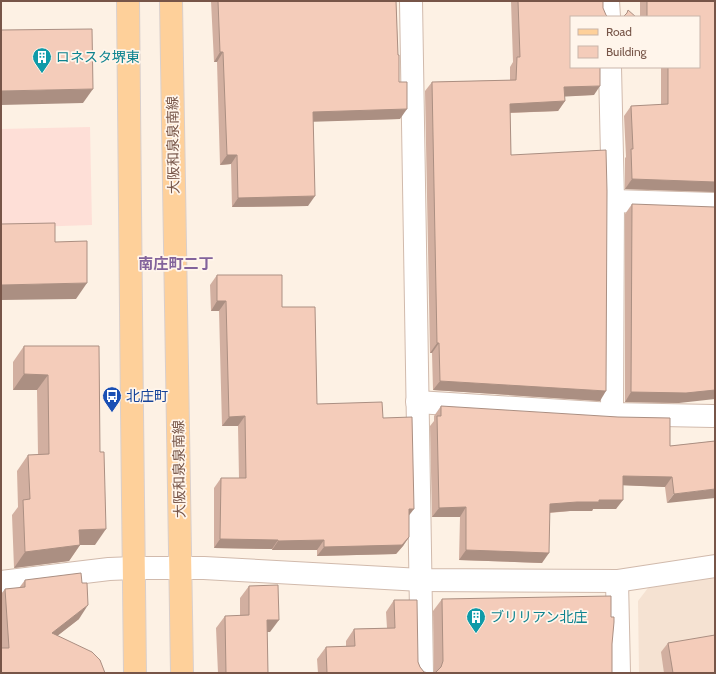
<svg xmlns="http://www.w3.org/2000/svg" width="716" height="674" font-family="Cabin,'Noto Sans JP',sans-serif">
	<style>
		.residential { fill: #f5e2d2 }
		.commercial { fill: #fedfd7 }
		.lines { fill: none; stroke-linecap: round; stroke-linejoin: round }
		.minor-casing { stroke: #d1baac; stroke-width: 24 }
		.major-casing { stroke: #d9cfcc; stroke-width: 24 }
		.minor { stroke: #fff; stroke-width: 22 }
		.major { stroke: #fed09a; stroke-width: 22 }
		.wall { fill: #d2afa0 }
		.shaded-wall { fill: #ab8f82 }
		.building { fill: #f4ccba; stroke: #ab8f82 }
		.labels { text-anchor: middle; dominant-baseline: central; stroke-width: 3.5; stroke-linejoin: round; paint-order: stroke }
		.culture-label { font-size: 14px; fill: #0d838f; stroke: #fff5eb; text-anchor: start }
		.street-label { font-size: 14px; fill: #775548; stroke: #fff5eb }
		.transit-label { font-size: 14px; fill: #164399; stroke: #fff5eb; text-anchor: start }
		.neighbourhood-label { font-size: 15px; font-weight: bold; fill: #83639b; stroke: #fff5eb }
	</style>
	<rect width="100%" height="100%" fill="#fdf1e4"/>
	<path class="residential" d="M715 577V673H639L638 601 648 588Z"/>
	<path class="commercial" d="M90 127 92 225 1 228V129Z"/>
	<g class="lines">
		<defs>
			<g id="minor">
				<path d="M411 1 422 673"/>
				<path d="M608 1 609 17"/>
				<path d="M610 67 613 201 612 414"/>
				<path d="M613 201 715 204"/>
				<path d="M417 402 612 414 713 416"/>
				<path d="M617 581 619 673"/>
				<path d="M1 582 109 569 134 568H204L421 580 617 581 715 566"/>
			</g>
			<g id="major">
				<path d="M128 1 132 411 135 673"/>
				<path d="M171 1 182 673"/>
			</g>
		</defs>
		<use href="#minor" class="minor-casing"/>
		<use href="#major" class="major-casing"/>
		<use href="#minor" class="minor"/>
		<use href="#major" class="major"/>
	</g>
	<g class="wall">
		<path d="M211 1H396L398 55 400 119 313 121 308 206 232 207 231 164 220 165 217 62H214Z"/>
		<path d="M511 1H603L571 17 594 95 564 96 565 101 558 111 510 113 511 155 600 401 433 390 432 353H430L425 91 432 82 510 80V67L513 62Z"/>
		<path d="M640 1H715V192L625 189V158L626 157 624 116 631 106 661 105V67H699V17H640Z"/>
		<path d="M632 204 679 403 625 402V214Z"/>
		<path d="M217 275 282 307 317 404 383 418 409 516V537L403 546 396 554 317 556V550H272V549L214 548V488L221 478H239L238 426H222L219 311H211L210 285Z"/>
		<path d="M24 346H99L95 545H80L69 561 14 568 12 515 18 507 17 471 28 455H38L37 390H13V362Z"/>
		<path d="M441 406 670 446 715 441 667 503 665 487 623 485 616 509H593L592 511H570L550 513 542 563 459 560 460 517H432L430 426 434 421V416Z"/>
		<path d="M25 580 79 619 57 636 1 673V594L5 589 19 588Z"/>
		<path d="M249 586 270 632H267L268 673H218L216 628 225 616H240V598Z"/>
		<path d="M442 599 612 644 434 672 433 611Z"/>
		<path d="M394 600 420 667 424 672 429 673H318L317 659 326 647 346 646V641L354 629 387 628 386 612Z"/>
		<path d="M668 643 715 673H664L661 652Z"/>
	</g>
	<g class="shaded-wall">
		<path d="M220 52H223L217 62H214Z"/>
		<path d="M600 86 594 95 557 97 564 87Z"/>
		<path d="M93 89 83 103 1 105V91Z"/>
		<path d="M565 101 558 111 503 113 510 104Z"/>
		<path d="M407 109 400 119 306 122 313 112Z"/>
		<path d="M227 155H237L231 164 220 165Z"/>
		<path d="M632 179 715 182V192L625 189Z"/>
		<path d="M315 196 308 206 232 207 238 198Z"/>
		<path d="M87 283 76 299 1 300V285Z"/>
		<path d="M217 301H226L219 311H211Z"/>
		<path d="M437 343H439L432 353H430Z"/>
		<path d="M24 374 48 375 37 390H13Z"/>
		<path d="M440 381 606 391 600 401 433 390Z"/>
		<path d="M715 390V399L679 403 625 402 631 392Z"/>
		<path d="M245 416 238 426H222L229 417Z"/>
		<path d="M623 476 672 477 665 487 616 485Z"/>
		<path d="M715 489V498L667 503 674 494Z"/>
		<path d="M599 500H623L616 509H593L592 511H570L543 513 550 504Z"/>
		<path d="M466 507 460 517H432L439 508Z"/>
		<path d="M409 509H414L407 518Z"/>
		<path d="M106 529 95 545H68L79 530Z"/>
		<path d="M409 537 403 546 396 554 317 556 324 547Z"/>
		<path d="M220 539 278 540 272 549 214 548Z"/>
		<path d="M324 540 317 550H272L278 541Z"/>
		<path d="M80 545 69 561 14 568 25 552Z"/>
		<path d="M466 550 549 553 542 563 459 560Z"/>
		<path d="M88 605 79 619 43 647 52 633Z"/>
		<path d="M267 620H279L270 632H259Z"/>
	</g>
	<g class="building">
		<path d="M218 1H396L398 55H399V82H407V109L313 112 315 196 238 198 237 155H227L223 52H220Z"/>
		<path d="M518 1H603V8L606 15 608 17H571V67H600V86L564 87 565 101 510 104 511 155 606 150 607 191 606 391 440 381 439 343H437L432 82 516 80 517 57H520Z"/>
		<path d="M647 1H715V182L632 179 631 149H633L631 106 668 104V67H699V17H647Z"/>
		<path d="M628 10 636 17H623L627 13Z"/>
		<path d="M92 29 93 89 1 91V30Z"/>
		<path d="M632 204 715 207V390L686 393 631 392Z"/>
		<path d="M55 223V242L87 241V283L1 285V224Z"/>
		<path d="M217 275H282V307H315L317 404 382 402 383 418 412 417 414 509H409V537L402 545 324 547V540L278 541V540L220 539 221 478H246L245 416 229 417 226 301H217Z"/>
		<path d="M24 346H99L100 452H104L106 529 79 530 80 545 25 552 23 500 30 499 28 455 49 454 48 375 24 374Z"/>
		<path d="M441 406 618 417 670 418V446L715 441V489L674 494 672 477 623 476V500H599V502H577L550 504 549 553 466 550V507L439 508 437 416H441Z"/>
		<path d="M81 573 82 583H87L88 605 52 633 92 652 100 660 105 673H1V648H9L5 589 25 587V580Z"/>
		<path d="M278 585 279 620H267L268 673H226L225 616 249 615V586Z"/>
		<path d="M611 596V617H614V622L612 644V673H433L436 672 441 667 443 661 442 599Z"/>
		<path d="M394 600H417L418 662 420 667 424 672 429 673H327L326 647 355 646 354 629 395 628Z"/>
		<path d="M715 635V673H673L668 643Z"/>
	</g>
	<defs>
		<symbol id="building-pin" viewBox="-11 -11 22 30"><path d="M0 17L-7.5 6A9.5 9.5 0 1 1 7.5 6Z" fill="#0f9aa8" stroke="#fff5eb"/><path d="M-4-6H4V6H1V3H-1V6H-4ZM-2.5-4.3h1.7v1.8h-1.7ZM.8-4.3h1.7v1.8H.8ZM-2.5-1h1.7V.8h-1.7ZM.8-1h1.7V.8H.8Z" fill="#fff"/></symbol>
		<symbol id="bus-pin" viewBox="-11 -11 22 30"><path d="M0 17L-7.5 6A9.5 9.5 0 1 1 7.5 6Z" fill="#1a4fb4" stroke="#fff5eb"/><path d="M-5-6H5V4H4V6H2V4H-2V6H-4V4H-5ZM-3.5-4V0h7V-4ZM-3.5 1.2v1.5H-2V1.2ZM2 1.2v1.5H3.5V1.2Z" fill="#fff"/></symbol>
	</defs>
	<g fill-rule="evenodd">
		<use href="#building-pin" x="31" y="46" width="22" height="30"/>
		<use href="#bus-pin" x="101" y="385" width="22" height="30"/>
		<use href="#building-pin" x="465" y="606" width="22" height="30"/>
	</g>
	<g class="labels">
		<g class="culture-label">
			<text x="56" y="57">ロネスタ堺東</text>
			<text x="490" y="617">ブリリアン北庄</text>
		</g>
		<g class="street-label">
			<text transform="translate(173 145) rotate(-91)">大阪和泉泉南線</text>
			<text transform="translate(179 469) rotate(-91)">大阪和泉泉南線</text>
		</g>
		<g class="transit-label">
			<text x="126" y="396">北庄町</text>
		</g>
		<g class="neighbourhood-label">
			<text x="176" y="264">南庄町二丁</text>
		</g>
	</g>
	<rect width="716" height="674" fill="none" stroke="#775548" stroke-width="4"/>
	<rect x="570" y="16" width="130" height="52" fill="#fff5eb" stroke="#c9b5aa"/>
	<rect x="578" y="29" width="20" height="6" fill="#fed09a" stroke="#c9b5aa"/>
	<text x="606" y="36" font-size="12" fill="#775548">Road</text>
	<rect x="578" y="46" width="20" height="12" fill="#f4ccba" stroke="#c9b5aa"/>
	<text x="606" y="56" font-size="12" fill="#775548">Building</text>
</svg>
